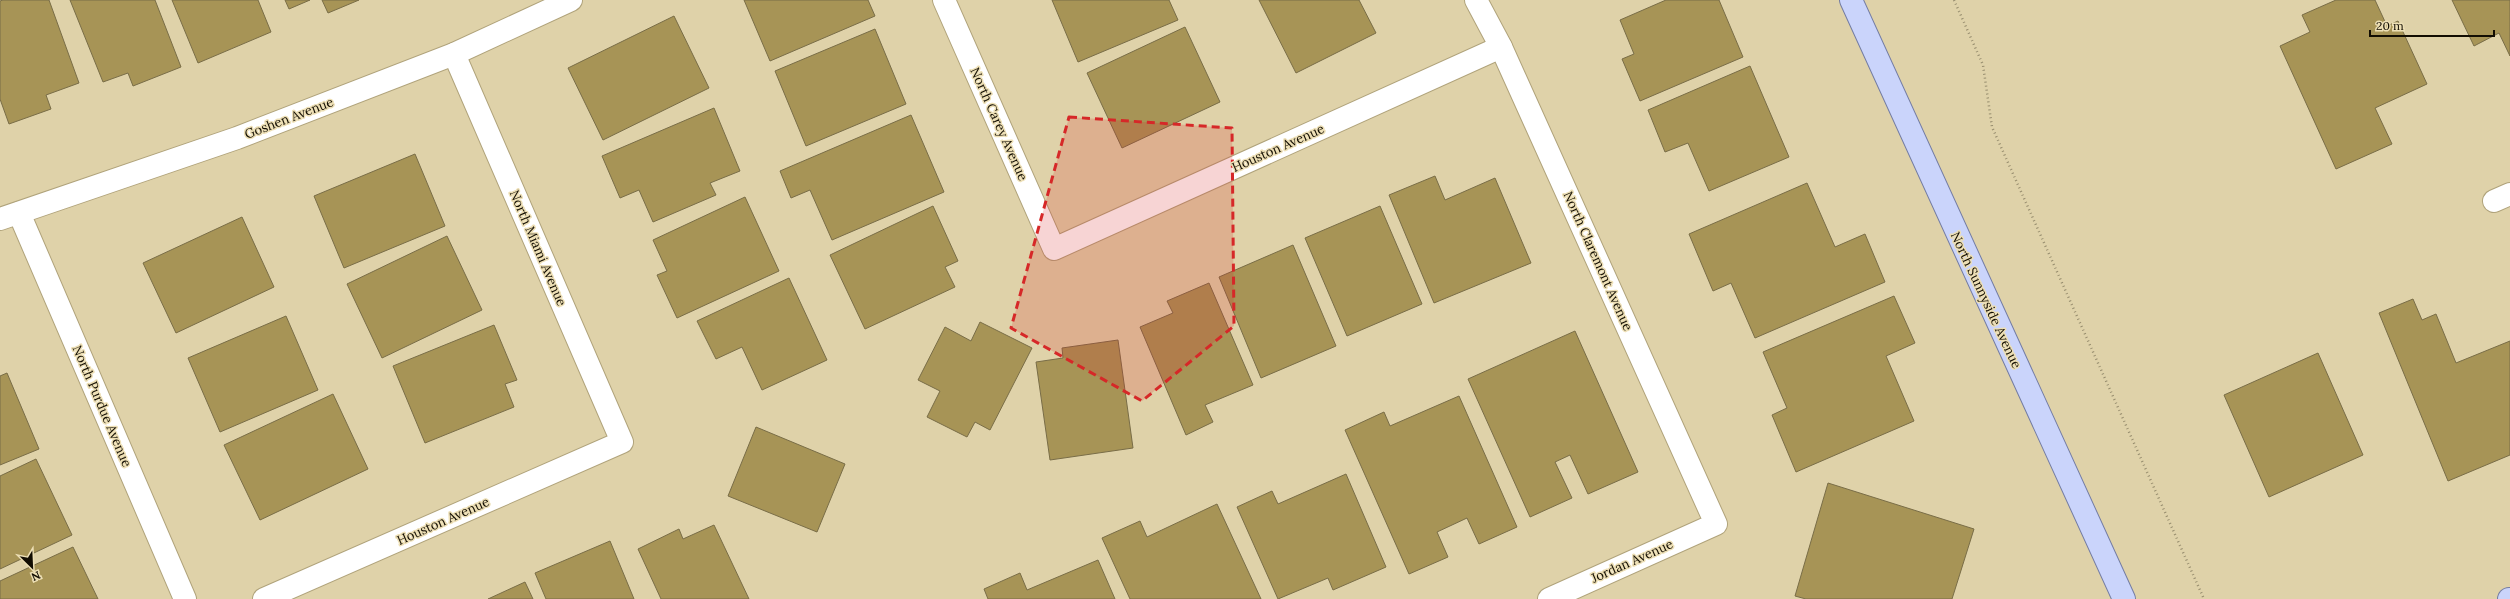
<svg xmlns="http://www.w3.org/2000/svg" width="2510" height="599" font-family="Lora,serif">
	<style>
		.building { fill: #a79456; stroke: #796d47 }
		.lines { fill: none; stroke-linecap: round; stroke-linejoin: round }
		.minor-casing { stroke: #b0a37b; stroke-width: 24 }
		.major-casing { stroke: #737ca3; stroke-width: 24 }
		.path { stroke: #988e6f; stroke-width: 2.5; stroke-dasharray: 1 3; stroke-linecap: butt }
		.minor { stroke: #fff; stroke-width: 22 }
		.major { stroke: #cad4fb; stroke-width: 22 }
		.marked { fill: #d62828; fill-opacity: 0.2; stroke: #d62828; stroke-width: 3; stroke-dasharray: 8 5; stroke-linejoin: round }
		.labels { text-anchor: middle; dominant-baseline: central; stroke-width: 3; stroke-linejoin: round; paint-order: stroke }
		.street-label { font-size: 13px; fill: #120d02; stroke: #eddfb5 }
	</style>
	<rect width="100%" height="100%" fill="#dfd2a9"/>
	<g class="building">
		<path d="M3 0H49L79 83 46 95 51 109 9 124 0 99V1Z"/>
		<path d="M70 0H155L181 67 133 86 128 73 103 82Z"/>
		<path d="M172 0H258L271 32 198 63Z"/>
		<path d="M285 0H310L289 9Z"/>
		<path d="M322 0H359L328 13Z"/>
		<path d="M744 0H868L875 16 770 61Z"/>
		<path d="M1052 0H1169L1178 20 1078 62Z"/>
		<path d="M1259 0H1359L1376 33 1296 73Z"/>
		<path d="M1666 0H1719L1743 57 1640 101 1622 59 1634 54 1620 20Z"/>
		<path d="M2336 0H2375L2387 26 2398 21 2427 84 2375 108 2392 144 2336 169 2280 46 2310 32 2302 15Z"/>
		<path d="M2452 0H2510V56L2499 33 2474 46Z"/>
		<path d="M674 16 709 88 603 140 568 68Z"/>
		<path d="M1185 27 1220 102 1122 148 1087 73Z"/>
		<path d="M875 29 906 104 806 146 775 71Z"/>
		<path d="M1750 66 1789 157 1709 191 1688 143 1665 152 1648 110Z"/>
		<path d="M714 108 740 171 710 183 716 195 653 222 639 190 620 198 602 156Z"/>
		<path d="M911 115 944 192 832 240 810 190 791 198 780 171Z"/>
		<path d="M415 154 445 226 344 268 314 196Z"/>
		<path d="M1435 176 1445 200 1495 178 1531 263 1434 303 1389 195Z"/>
		<path d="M1807 183 1835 247 1865 234 1885 282 1755 338 1731 283 1713 291 1689 234Z"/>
		<path d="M745 197 779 271 677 318 657 275 667 271 653 240Z"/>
		<path d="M933 206 958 261 945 267 955 287 865 329 830 255Z"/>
		<path d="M1380 206 1422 304 1347 336 1305 238Z"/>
		<path d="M242 217 274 287 176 333 143 263Z"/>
		<path d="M447 236 482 310 382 358 347 284Z"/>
		<path d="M1293 245 1336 346 1261 378 1219 277Z"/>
		<path d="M789 278 827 360 762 390 742 347 716 359 697 321Z"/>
		<path d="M1209 283 1253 385 1205 405 1213 422 1186 435 1140 327 1173 313 1167 301Z"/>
		<path d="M1894 296 1915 343 1886 356 1914 421 1796 472 1772 415 1787 408 1763 352Z"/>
		<path d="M2413 299 2422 320 2436 314 2456 363 2510 341V455L2448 481 2379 313Z"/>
		<path d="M286 316 318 390 220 432 188 358Z"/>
		<path d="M980 322 1032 348 990 430 975 422 967 437 927 417 940 391 918 380 945 327 971 341Z"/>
		<path d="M494 325 517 380 505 384 514 407 425 443 393 366Z"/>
		<path d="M1575 331 1638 472 1588 494 1570 455 1555 462 1572 498 1530 517 1468 379Z"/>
		<path d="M1118 340 1133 448 1050 460 1036 362 1063 358 1062 348Z"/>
		<path d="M2318 353 2363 455 2269 497 2224 395Z"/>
		<path d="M7 373 39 449 0 465V376Z"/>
		<path d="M333 394 368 469 260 520 224 445Z"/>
		<path d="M1459 396 1517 527 1479 544 1467 518 1437 532 1448 557 1409 574 1345 430 1384 412 1390 426Z"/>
		<path d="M756 427 845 464 817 532 728 496Z"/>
		<path d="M36 459 72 535 0 569V476Z"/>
		<path d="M1346 474 1386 567 1333 590 1328 578 1278 599 1237 507 1272 491 1278 504Z"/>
		<path d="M1828 483 1974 529 1952 599H1806L1795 596Z"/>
		<path d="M1217 504 1261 599H1130L1102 538 1140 521 1147 537Z"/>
		<path d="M714 525 749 599H661L638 549 679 529 683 539Z"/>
		<path d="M610 541 634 599H546L535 573Z"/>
		<path d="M73 547 98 599H0V581Z"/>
		<path d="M1098 560 1115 599H988L984 589 1020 573 1027 590Z"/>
		<path d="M525 582 533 599H488Z"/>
	</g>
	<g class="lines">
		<defs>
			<g id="minor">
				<path d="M944 0 1054 249 1501 47"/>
				<path d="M1476 0 1501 47 1716 524 1549 599"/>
				<path d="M2494 201 2510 194"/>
				<path d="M19 213 185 599"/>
				<path d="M0 219 237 138 454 54 571 0"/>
				<path d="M264 599 622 442 454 54"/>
			</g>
			<g id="major">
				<path d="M1851 0 2124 599"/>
				<path d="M2509 599H2510"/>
			</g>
		</defs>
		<use href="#minor" class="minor-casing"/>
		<use href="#major" class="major-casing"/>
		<path class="path" d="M1954 0 1983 65 1992 127 2204 599"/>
		<use href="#minor" class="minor"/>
		<use href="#major" class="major"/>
	</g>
	<path class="marked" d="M1069 117 1232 128 1234 326 1142 401 1011 328Z"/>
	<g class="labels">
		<g class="street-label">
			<text transform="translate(289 118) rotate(-21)">Goshen Avenue</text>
			<text transform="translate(999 124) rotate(66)">North Carey Avenue</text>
			<text transform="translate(1278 148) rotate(-24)">Houston Avenue</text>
			<text transform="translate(538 248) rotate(67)">North Miami Avenue</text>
			<text transform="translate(1598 261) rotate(66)">North Claremont Avenue</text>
			<text transform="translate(1986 300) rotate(65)">North Sunnyside Avenue</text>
			<text transform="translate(102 406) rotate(67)">North Purdue Avenue</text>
			<text transform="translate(443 521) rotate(-24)">Houston Avenue</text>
			<text transform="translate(1632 561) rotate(-24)">Jordan Avenue</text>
		</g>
	</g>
	<g transform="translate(32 567) rotate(156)" stroke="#eddfb5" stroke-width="3" paint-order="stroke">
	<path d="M0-3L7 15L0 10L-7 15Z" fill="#120d02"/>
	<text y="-6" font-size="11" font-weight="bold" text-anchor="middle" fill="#120d02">N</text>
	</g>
	<path d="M2370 30v6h124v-6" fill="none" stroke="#120d02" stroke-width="2"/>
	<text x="2376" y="30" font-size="12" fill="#120d02" stroke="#eddfb5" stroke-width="3" paint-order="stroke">20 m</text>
</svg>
